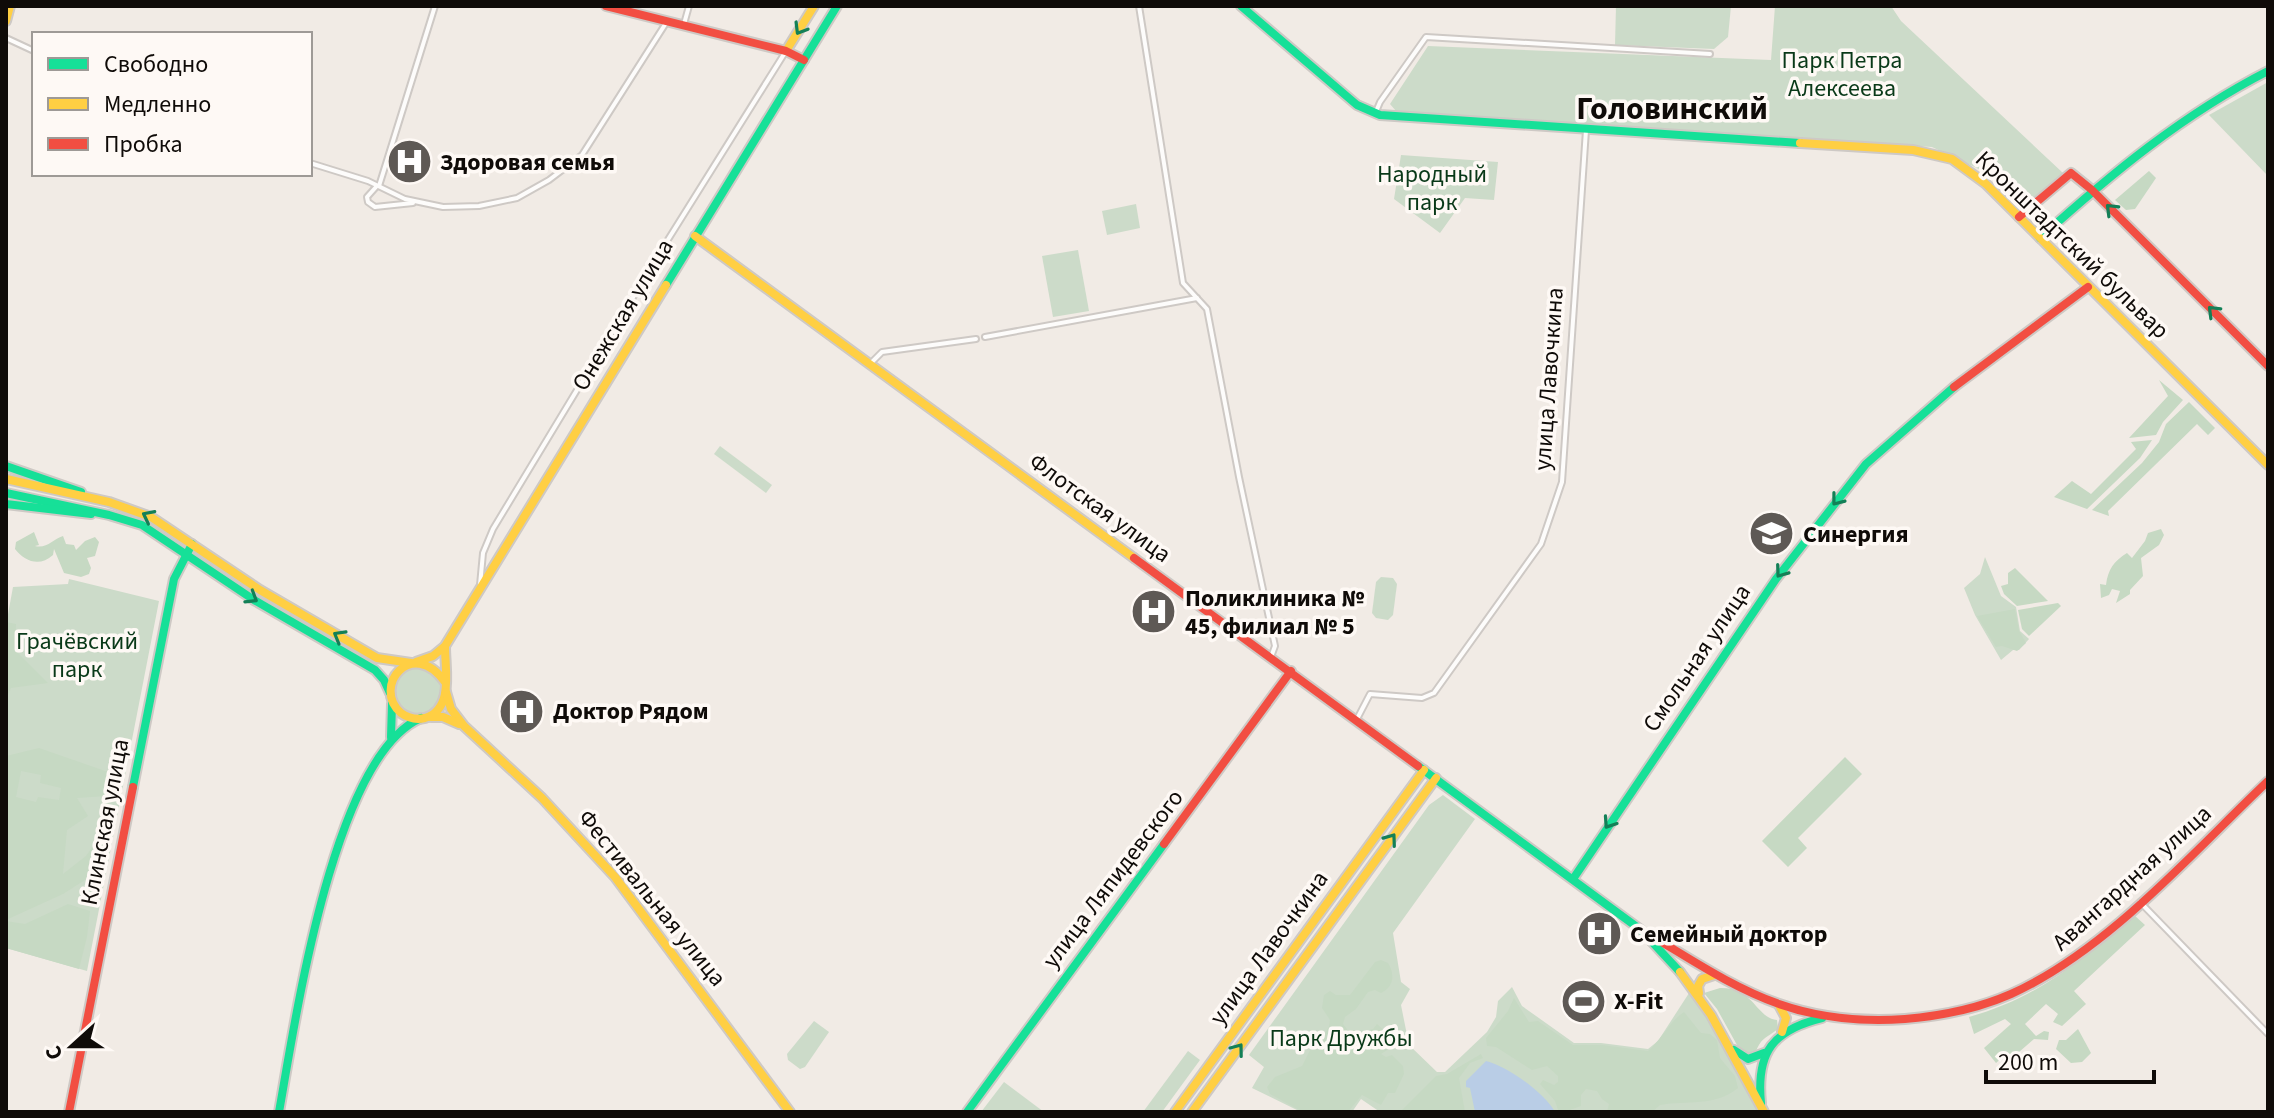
<svg xmlns="http://www.w3.org/2000/svg" width="2274" height="1118" font-family="'Source Sans 3',sans-serif">
	<style>
		.green { fill: #ccdbc9 }
		.forest { fill: #c6d9c3; fill-rule: evenodd }
		.water { fill: #b9cde6 }
		.lines { fill: none; stroke-linecap: round; stroke-linejoin: round }
		.street-casing { stroke: #cec9c5; stroke-width: 8 }
		.fast-casing { stroke: #cec9c5; stroke-width: 12 }
		.slow-casing { stroke: #cec9c5; stroke-width: 12 }
		.jam-casing { stroke: #cec9c5; stroke-width: 12 }
		.street { stroke: #fdfcfb; stroke-width: 4 }
		.fast { stroke: #16e098; stroke-width: 8 }
		.slow { stroke: #ffcf43; stroke-width: 8 }
		.jam { stroke: #f24e42; stroke-width: 8 }
		.oneway { stroke: #138057 }
		.labels { text-anchor: middle; dominant-baseline: central; stroke-width: 7; stroke-linejoin: round; paint-order: stroke }
		.park-label { font-size: 24px; fill: #093918; stroke: #fef9f5 }
		.poi-label { font-size: 24px; font-weight: bold; fill: #0f0b08; stroke: #fef9f5; text-anchor: start }
		.street-label { font-size: 24px; fill: #0f0b08; stroke: #fef9f5 }
		.district-label { font-size: 32px; font-weight: bold; fill: #0f0b08; stroke: #fef9f5 }
	</style>
	<rect width="100%" height="100%" fill="#f1ebe5"/>
	<g class="green">
		<path d="M1616 6H1731L1728 37 1714 49 1615 45Z"/>
		<path d="M1775 6H1891L1901 21 2063 173 2026 205 2021 206 1983 171 1932 147 1415 114 1396 111 1390 104 1428 46 1771 60Z"/>
		<path d="M2268 82V176L2209 115Z"/>
		<path d="M1401 155 1498 162 1494 200 1465 198 1440 233 1394 199Z"/>
		<path d="M1136 204 1140 228 1107 235 1102 211Z"/>
		<path d="M1078 250 1089 311 1053 317 1042 256Z"/>
		<path d="M720 446 772 485 766 493 714 454Z"/>
		<path d="M1985 557 2001 596 2016 607 2020 631 2029 639 2019 650H2013L2001 660 1975 615 1964 588 1980 574Z"/>
		<path d="M1381 577 1393 578 1397 584 1393 615 1388 620 1376 618 1372 613 1376 582Z"/>
		<path d="M69 579 159 601 87 971 6 948V625L13 587 68 584Z"/>
		<circle cx="418" cy="690" r="24"/>
		<path d="M1443 795 1475 819 1393 933 1401 982 1410 989 1401 1005 1409 1045 1437 1072H1445L1487 1032 1496 1017 1498 1001 1512 987 1522 1006 1574 1043H1601L1648 1049 1658 1041 1691 990 1717 1030 1761 1112H1380L1361 1099 1352 1112H1301L1252 1088 1264 1067 1249 1055 1429 805Z"/>
		<path d="M814 1021 829 1032 805 1067 800 1069 788 1060 787 1054Z"/>
		<path d="M1188 1051 1200 1060 1162 1112H1143Z"/>
		<path d="M1004 1082 1044 1112H981Z"/>
	</g>
	<g class="forest">
		<path d="M2149 171 2156 178 2135 209 2126 210 2115 200Z"/>
		<path d="M2159 380 2183 400 2163 422 2156 435 2129 438 2168 396Z"/>
		<path d="M2189 402 2215 428 2208 435 2197 424 2108 511 2109 516 2092 510 2142 463 2159 442 2166 424Z"/>
		<path d="M2152 440 2140 458 2087 509 2054 497 2072 481 2091 494 2136 449 2131 442Z"/>
		<path d="M2161 529 2164 535 2159 545 2141 558 2143 576 2130 590V594L2116 603 2120 591 2112 589 2109 595 2101 598 2100 584 2106 585C2108 569 2114 561 2127 553L2132 558 2145 541 2148 533Z"/>
		<path d="M34 532 39 545 35 546C47 549 53 539 63 536L66 544 74 545 76 550 85 541 95 537 99 542 95 556 87 558 91 568 89 574 81 577 64 573 54 549 53 555C40 567 25 562 15 549L16 542Z"/>
		<path d="M2015 568 2048 601 2017 606 2004 594 2001 586 2008 584V573Z"/>
		<path d="M2058 603 2061 606 2029 636 2022 629 2018 610Z"/>
		<path d="M2015 609 2019 631 2026 643 2017 651 2002 646 1996 647 1977 616Z"/>
		<path d="M6 622 16 624 15 650 48 683 11 688 6 699Z"/>
		<path d="M39 748 111 773 106 796 77 798 88 816 67 830 63 874 86 856 110 822 96 873 63 894 6 920V756ZM21 771 41 775 40 783 61 788 59 800 38 797 36 802 16 797Z"/>
		<path d="M1845 757 1862 774 1798 838 1807 848 1788 867 1762 841Z"/>
		<path d="M68 904 90 911 87 937 79 969 6 948V921L25 924Z"/>
		<path d="M2134 915 2145 925 2074 991 2086 1004 2062 1026 2053 1022 2058 1014 2046 1004 2025 1024 2036 1036 2044 1031 2049 1032 2048 1040 2034 1039 2011 1059 2006 1054 1996 1063 1984 1048 2011 1024 2005 1019 1974 1034 1969 1017C2038 998 2080 961 2134 915Z"/>
		<path d="M1381 960 1388 963C1395 974 1394 987 1381 993L1375 990 1368 992 1356 1009 1345 1017 1343 1024 1347 1029 1351 1043 1359 1033 1373 1029 1377 1024 1387 1033 1392 1047 1381 1054 1386 1057 1392 1055 1403 1066 1404 1074 1395 1093H1388L1381 1105 1362 1095 1348 1112H1303L1270 1094 1267 1087 1275 1077 1302 1066 1311 1048 1317 1045 1329 1027 1330 1020 1322 1008 1324 995 1330 991 1336 995H1350L1375 962Z"/>
		<path d="M1720 988C1754 987 1756 1018 1777 1020L1778 1029C1762 1041 1763 1036 1754 1055L1742 1054 1717 1009 1704 993Z"/>
		<path d="M1514 998 1529 1022 1538 1021 1573 1045H1602L1648 1051C1661 1040 1671 1020 1684 1012L1701 1033 1710 1034 1717 1040 1720 1058 1735 1076 1738 1088C1715 1107 1687 1100 1660 1105L1652 1112H1607L1609 1104 1602 1099 1597 1091 1586 1089 1581 1095V1106L1564 1112 1558 1110 1555 1101 1540 1084 1543 1080 1554 1085 1558 1082V1076L1547 1066 1532 1070 1496 1047 1487 1046 1486 1038 1508 1011Z"/>
		<path d="M2078 1029 2091 1053 2082 1062 2071 1063 2056 1049 2059 1040H2066Z"/>
		<path d="M1481 1054 1483 1058 1470 1063 1459 1078 1465 1112H1400L1436 1076 1447 1074Z"/>
	</g>
	<path class="water" d="M1486 1061C1507 1066 1545 1093 1555 1112H1475L1470 1088 1466 1087V1081Z"/>
	<g class="lines">
		<defs>
			<g id="street">
				<path d="M1139 6 1183 283 1207 309 1239 477 1275 646 1271 657"/>
				<path d="M684 24 689 6"/>
				<path d="M6 38 34 51"/>
				<path d="M1375 114 1380 102 1426 37 1710 54"/>
				<path d="M310 163 368 181 405 199 443 207 479 206 517 198 549 180 582 155 666 23"/>
				<path d="M379 186 435 6"/>
				<path d="M376 187 367 197 368 202 375 207 413 203"/>
				<path d="M985 337 1197 298"/>
				<path d="M870 364 882 352 976 339"/>
				<path d="M480 585 483 553 493 529 664 246 786 51"/>
				<path d="M1357 719 1370 694 1422 698 1434 693 1541 544 1562 482 1586 130"/>
				<path d="M2140 902 2268 1034"/>
			</g>
			<g id="fast">
				<path d="M1241 6 1357 105 1380 115 1800 143"/>
				<path d="M2040 238C2111 174 2182 115 2268 71"/>
				<path d="M666 285 837 6"/>
				<path d="M6 466 81 492"/>
				<path d="M6 493 109 515 142 525 254 600 375 670 384 680 390 693"/>
				<path d="M6 504 91 514"/>
				<path d="M391 737 392 704"/>
				<path d="M1418 766 1641 930 1680 972"/>
				<path d="M133 787 174 579 192 544"/>
				<path d="M1573 879 1776 579 1866 464 1954 387"/>
				<path d="M1734 1050 1748 1059 1764 1053"/>
				<path d="M1761 1103C1756 1052 1773 1030 1822 1018"/>
				<path d="M279 1112C295 1023 333 756 421 718"/>
				<path d="M967 1112 1164 844"/>
			</g>
			<g id="slow">
				<path d="M6 21 10 6"/>
				<path d="M786 51 814 6"/>
				<path d="M1800 143 1913 150 1952 159 1986 184 2268 465"/>
				<path d="M695 236 1134 558"/>
				<path d="M6 479 109 502 151 517 260 590 377 658 411 663"/>
				<path d="M445 647C445 670 454 709 425 718 417 720 408 718 401 713 371 687 412 636 445 682"/>
				<path d="M416 662 433 656 445 646 666 285"/>
				<path d="M446 692 451 709 464 726 542 798 615 877 790 1112"/>
				<path d="M431 717H443L459 724"/>
				<path d="M1680 972 1711 1015 1764 1112"/>
				<path d="M1699 993 1698 986 1702 979 1714 975"/>
				<path d="M1779 1005 1786 1018 1782 1032"/>
				<path d="M1175 1112 1424 770"/>
				<path d="M1192 1112 1436 778"/>
			</g>
			<g id="jam">
				<path d="M606 6 786 51 804 60"/>
				<path d="M2019 217 2071 173 2092 190 2268 366"/>
				<path d="M1954 387 2088 287"/>
				<path d="M1134 558 1418 766"/>
				<path d="M1164 844 1291 671"/>
				<path d="M1655 938C1695 962 1734 988 1779 1004 1819 1018 1862 1022 1905 1019 1941 1016 1977 1009 2011 994 2107 951 2192 853 2268 781"/>
				<path d="M69 1112 133 787"/>
			</g>
		</defs>
		<use href="#street" class="street-casing"/>
		<use href="#fast" class="fast-casing"/>
		<use href="#slow" class="slow-casing"/>
		<use href="#jam" class="jam-casing"/>
		<use href="#street" class="street"/>
		<use href="#fast" class="fast"/>
		<use href="#slow" class="slow"/>
		<use href="#jam" class="jam"/>
	</g>
	<defs><path id="oneway-chevron" d="M-2-3.5L2.5 0L-2 3.5" fill="none" stroke-width="1.6" stroke-linecap="round" stroke-linejoin="round" transform="scale(2)"/></defs>
	<g class="oneway">
		<use href="#oneway-chevron" transform="translate(800 29) rotate(121)"/>
		<use href="#oneway-chevron" transform="translate(2111 209) rotate(-135)"/>
		<use href="#oneway-chevron" transform="translate(2213 311) rotate(-135)"/>
		<use href="#oneway-chevron" transform="translate(1837 500) rotate(128)"/>
		<use href="#oneway-chevron" transform="translate(148 516) rotate(-153)"/>
		<use href="#oneway-chevron" transform="translate(1781 572) rotate(126)"/>
		<use href="#oneway-chevron" transform="translate(252 598) rotate(32)"/>
		<use href="#oneway-chevron" transform="translate(339 636) rotate(-150)"/>
		<use href="#oneway-chevron" transform="translate(1609 823) rotate(124)"/>
		<use href="#oneway-chevron" transform="translate(1391 839) rotate(-54)"/>
		<use href="#oneway-chevron" transform="translate(1238 1049) rotate(-53)"/>
	</g>
	<defs>
		<symbol id="hospital-disc" viewBox="-11 -11 22 22"><circle r="9.5" fill="#5e5955" stroke="#fef9f5"/><path d="M-5-5h3v3.5h4V-5h3V5h-3V1.5h-4V5h-3Z" fill="#fff"/></symbol>
		<symbol id="university-disc" viewBox="-11 -11 22 22"><circle r="9.5" fill="#5e5955" stroke="#fef9f5"/><path d="M0-5L7-2L0 1L-7-2ZM-4 1L0 2.5L4 1V4Q0 6-4 4Z" fill="#fff"/></symbol>
		<symbol id="stadium-disc" viewBox="-11 -11 22 22"><circle r="9.5" fill="#5e5955" stroke="#fef9f5"/><path d="M0-5a6.5 5 0 1 0 0 10a6.5 5 0 1 0 0-10ZM-3.5-1.8h7v3.6h-7Z" fill="#fff"/></symbol>
	</defs>
	<g fill-rule="evenodd">
		<use href="#hospital-disc" x="384" y="136" width="51" height="51"/>
		<use href="#university-disc" x="1746" y="508" width="51" height="51"/>
		<use href="#hospital-disc" x="1128" y="586" width="51" height="51"/>
		<use href="#hospital-disc" x="496" y="686" width="51" height="51"/>
		<use href="#hospital-disc" x="1574" y="908" width="51" height="51"/>
		<use href="#stadium-disc" x="1558" y="976" width="51" height="51"/>
	</g>
	<g class="labels">
		<g class="park-label">
			<text x="1842" y="60">Парк Петра<tspan x="1842" dy="28">Алексеева</tspan></text>
			<text x="1432" y="174">Народный<tspan x="1432" dy="28">парк</tspan></text>
			<text x="77" y="641">Грачёвский<tspan x="77" dy="28">парк</tspan></text>
			<text x="1341" y="1038">Парк Дружбы</text>
		</g>
		<g class="poi-label">
			<text x="440" y="162">Здоровая семья</text>
			<text x="1803" y="534">Синергия</text>
			<text x="1185" y="598">Поликлиника №<tspan x="1185" dy="28">45, филиал № 5</tspan></text>
			<text x="553" y="711">Доктор Рядом</text>
			<text x="1630" y="934">Семейный доктор</text>
			<text x="1614" y="1001">X-Fit</text>
		</g>
		<g class="street-label">
			<text transform="translate(2072 245) rotate(44)">Кронштадтский бульвар</text>
			<text transform="translate(623 315) rotate(-59)">Онежская улица</text>
			<text transform="translate(1549 379) rotate(-86)">улица Лавочкина</text>
			<text transform="translate(1100 508) rotate(36)">Флотская улица</text>
			<text transform="translate(1697 658) rotate(-56)">Смольная улица</text>
			<text transform="translate(105 822) rotate(-79)">Клинская улица</text>
			<text transform="translate(2132 878) rotate(-42)">Авангардная улица</text>
			<text transform="translate(1113 879) rotate(-53)">улица Ляпидевского</text>
			<text transform="translate(652 898) rotate(51)">Фестивальная улица</text>
			<text transform="translate(1269 948) rotate(-54)">улица Лавочкина</text>
		</g>
		<g class="district-label">
			<text x="1672" y="109">Головинский</text>
		</g>
	</g>
	<rect width="2274" height="1118" fill="none" stroke="#0f0b08" stroke-width="16"/>
	<rect x="32" y="32" width="280" height="144" fill="#fef9f5" stroke="#9e9a96" stroke-width="2"/>
	<rect x="48" y="58" width="40" height="12" fill="#16e098" stroke="#9e9a96" stroke-width="2"/>
	<text x="104" y="72" font-size="24" fill="#0f0b08">Свободно</text>
	<rect x="48" y="98" width="40" height="12" fill="#ffcf43" stroke="#9e9a96" stroke-width="2"/>
	<text x="104" y="112" font-size="24" fill="#0f0b08">Медленно</text>
	<rect x="48" y="138" width="40" height="12" fill="#f24e42" stroke="#9e9a96" stroke-width="2"/>
	<text x="104" y="152" font-size="24" fill="#0f0b08">Пробка</text>
	<g transform="translate(72 1046) rotate(249)" stroke="#fef9f5" stroke-width="6" paint-order="stroke">
	<path d="M0-6L14 30L0 20L-14 30Z" fill="#0f0b08"/>
	<text y="-12" font-size="22" font-weight="bold" text-anchor="middle" fill="#0f0b08">С</text>
	</g>
	<path d="M1986 1070v12h168v-12" fill="none" stroke="#0f0b08" stroke-width="4"/>
	<text x="1998" y="1070" font-size="24" fill="#0f0b08" stroke="#fef9f5" stroke-width="6" paint-order="stroke">200 m</text>
</svg>
